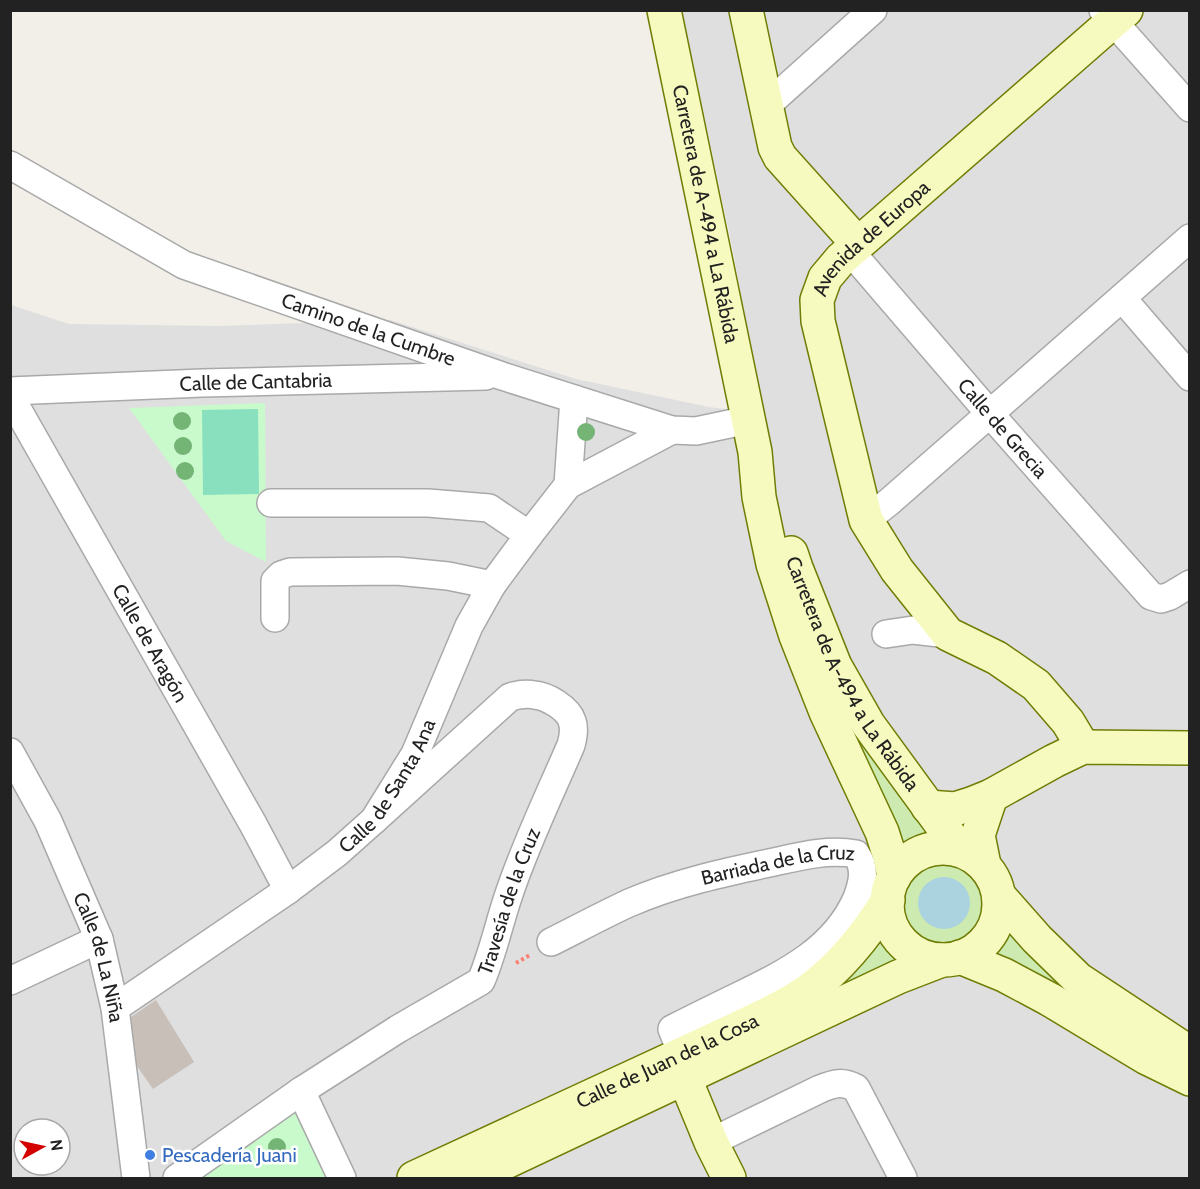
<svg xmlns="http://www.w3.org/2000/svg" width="1200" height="1189" font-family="Cabin,sans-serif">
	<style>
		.residential { fill: #e0dfdf; fill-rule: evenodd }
		.grass { fill: #cdebb0 }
		.park { fill: #c8facc }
		.pitch { fill: #88e0be }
		.water { fill: #aad3df }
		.building { fill: #c7bfb8 }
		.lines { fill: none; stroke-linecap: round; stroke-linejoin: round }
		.street-casing { stroke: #a9a9a9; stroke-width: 30 }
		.secondary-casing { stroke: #707d05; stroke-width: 36 }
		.path { stroke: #fa8072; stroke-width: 4; stroke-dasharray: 3 3; stroke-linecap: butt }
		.street { stroke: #fff; stroke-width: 27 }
		.secondary { stroke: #f7fabf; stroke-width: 33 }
		.tree { fill: #74b475 }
		.shop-dot { fill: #3f7fe0; stroke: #fff; stroke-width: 2 }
		.labels { text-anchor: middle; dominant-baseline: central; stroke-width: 5; stroke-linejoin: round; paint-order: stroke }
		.street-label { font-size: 20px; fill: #222; stroke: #fff }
		.shop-label { font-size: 20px; fill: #366cbe; stroke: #fff; text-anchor: start }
	</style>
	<rect width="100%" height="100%" fill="#f2efe9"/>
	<path class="residential" d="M682 11H1189V1178H11V305L69 324 221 326 390 320 576 379 709 407 763 414 733 251ZM24 1129H60V1165H24Z"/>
	<g class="grass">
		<path d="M828 667 930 832 907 844 897 841 881 806Z"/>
		<circle cx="944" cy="903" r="42"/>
		<path d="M1010 929 1134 1028 995 961 994 953 1004 941Z"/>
		<path d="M876 939H882L889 949 899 957 898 966 854 987 828 988Z"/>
	</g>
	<g class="park">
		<path d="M265 403 266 562 226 541 129 408Z"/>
		<path d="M298 1106 331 1178H196Z"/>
	</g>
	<path class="pitch" d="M258 409 259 494 203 495 202 410Z"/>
	<circle class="water" cx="944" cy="903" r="26"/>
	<path class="building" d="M156 1000 194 1062 153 1089 132 1059 131 1017Z"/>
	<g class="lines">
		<defs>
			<g id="street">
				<path d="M1103 10 1190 108"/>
				<path d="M766 106 873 10"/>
				<path id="s1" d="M10 165 184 265 502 376 672 430 696 431 748 420"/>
				<path id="s2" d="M850 251 990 414 1151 596 1161 599 1170 596 1190 584"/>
				<path d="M1122 298 1190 377"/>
				<path id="s3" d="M10 391 202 383 486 376"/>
				<path id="s4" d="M10 396 253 824 288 890"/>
				<path d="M568 485 574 399"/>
				<path d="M271 503H428L489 508 529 535"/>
				<path d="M866 520 889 502 1190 238"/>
				<path d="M275 618V581L281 575 290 572 397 571 448 576 492 585"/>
				<path d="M886 634 913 630 948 634"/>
				<path id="s5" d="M10 752 48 821 99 939 115 1008 136 1178"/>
				<path id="s6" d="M551 942C577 929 603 915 629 903 675 883 726 872 774 862 801 856 828 849 856 854 866 868 863 882 857 898 835 949 786 973 739 996 716 1007 694 1018 672 1029L682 1054"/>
				<path d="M10 981 99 939"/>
				<path id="s7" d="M115 1008 288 890 337 853 374 820 415 754 469 626 492 585 529 535 568 485 672 430"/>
				<path d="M301 1091 342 1178"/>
				<path d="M711 1142 820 1089C835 1083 842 1081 856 1088L903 1178"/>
				<path id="s8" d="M177 1178 301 1091 398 1029 481 981C493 953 499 923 509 894 526 843 550 794 571 745 573 738 575 729 572 721 568 708 547 696 534 695 526 693 518 695 510 697L374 820"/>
			</g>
			<g id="secondary">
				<path id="s9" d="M664 10 755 452 759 497 773 564 796 636 826 712 882 832 890 857 894 877"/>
				<path d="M746 10 775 147 780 157 858 244"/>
				<path id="s10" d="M791 553 796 568 835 666 868 724 960 850"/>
				<path id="s11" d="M1083 747 1068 722 1036 685 997 658 948 634 897 570 866 520 818 321 817 300 825 278 841 259 1126 10"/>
				<path d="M928 807 955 809 971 804 991 796 1054 761 1083 747 1190 748"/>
				<circle cx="943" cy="904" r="56"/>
				<path d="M984 865 978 835 991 796"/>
				<path d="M999 896 1037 939 1078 979 1190 1053"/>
				<path d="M960 957 1004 975 1049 999 1147 1058 1190 1079"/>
				<path d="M685 1079 711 1142 729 1178"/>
				<path id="s12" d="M414 1178 732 1031C758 1018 786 1007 809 990 842 966 867 934 888 900"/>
				<path d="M472 1178 898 977 942 960"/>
			</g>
		</defs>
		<use href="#street" class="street-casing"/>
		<use href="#secondary" class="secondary-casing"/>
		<path class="path" d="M516 963 530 955"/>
		<use href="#street" class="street"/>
		<use href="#secondary" class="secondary"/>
	</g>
	<g class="tree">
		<circle cx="182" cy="421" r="9"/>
		<circle cx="586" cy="432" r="9"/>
		<circle cx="183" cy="446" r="9"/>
		<circle cx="185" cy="471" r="9"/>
		<circle cx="277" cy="1147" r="9"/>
	</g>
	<circle class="shop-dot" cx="150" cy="1155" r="6"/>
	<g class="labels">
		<g class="street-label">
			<text stroke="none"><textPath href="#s9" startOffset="208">Carretera de A-494 a La Rábida</textPath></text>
			<text stroke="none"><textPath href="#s11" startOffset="630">Avenida de Europa</textPath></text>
			<text stroke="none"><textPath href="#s1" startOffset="396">Camino de la Cumbre</textPath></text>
			<text stroke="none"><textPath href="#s3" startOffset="246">Calle de Cantabria</textPath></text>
			<text stroke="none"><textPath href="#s2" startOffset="234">Calle de Grecia</textPath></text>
			<text stroke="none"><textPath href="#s4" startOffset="284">Calle de Aragón</textPath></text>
			<text stroke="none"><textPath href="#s10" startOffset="136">Carretera de A-494 a La Rábida</textPath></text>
			<text stroke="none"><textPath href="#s7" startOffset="356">Calle de Santa Ana</textPath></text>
			<text stroke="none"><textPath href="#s6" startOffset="242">Barriada de la Cruz</textPath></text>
			<text stroke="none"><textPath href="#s8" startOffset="447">Travesía de la Cruz</textPath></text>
			<text stroke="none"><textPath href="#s5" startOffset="225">Calle de La Niña</textPath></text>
			<text stroke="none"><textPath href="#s12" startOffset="279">Calle de Juan de la Cosa</textPath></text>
		</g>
		<g class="shop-label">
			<text x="162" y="1155">Pescadería Juani</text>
		</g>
	</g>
	<rect width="1200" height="1189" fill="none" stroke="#222222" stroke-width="24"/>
	<g transform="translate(42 1147) rotate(82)"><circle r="28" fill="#ffffff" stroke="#a7a7a7" stroke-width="1.5"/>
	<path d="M0-4.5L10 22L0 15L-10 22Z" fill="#d40000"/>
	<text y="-9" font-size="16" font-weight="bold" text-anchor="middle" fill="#222222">N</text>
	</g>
</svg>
